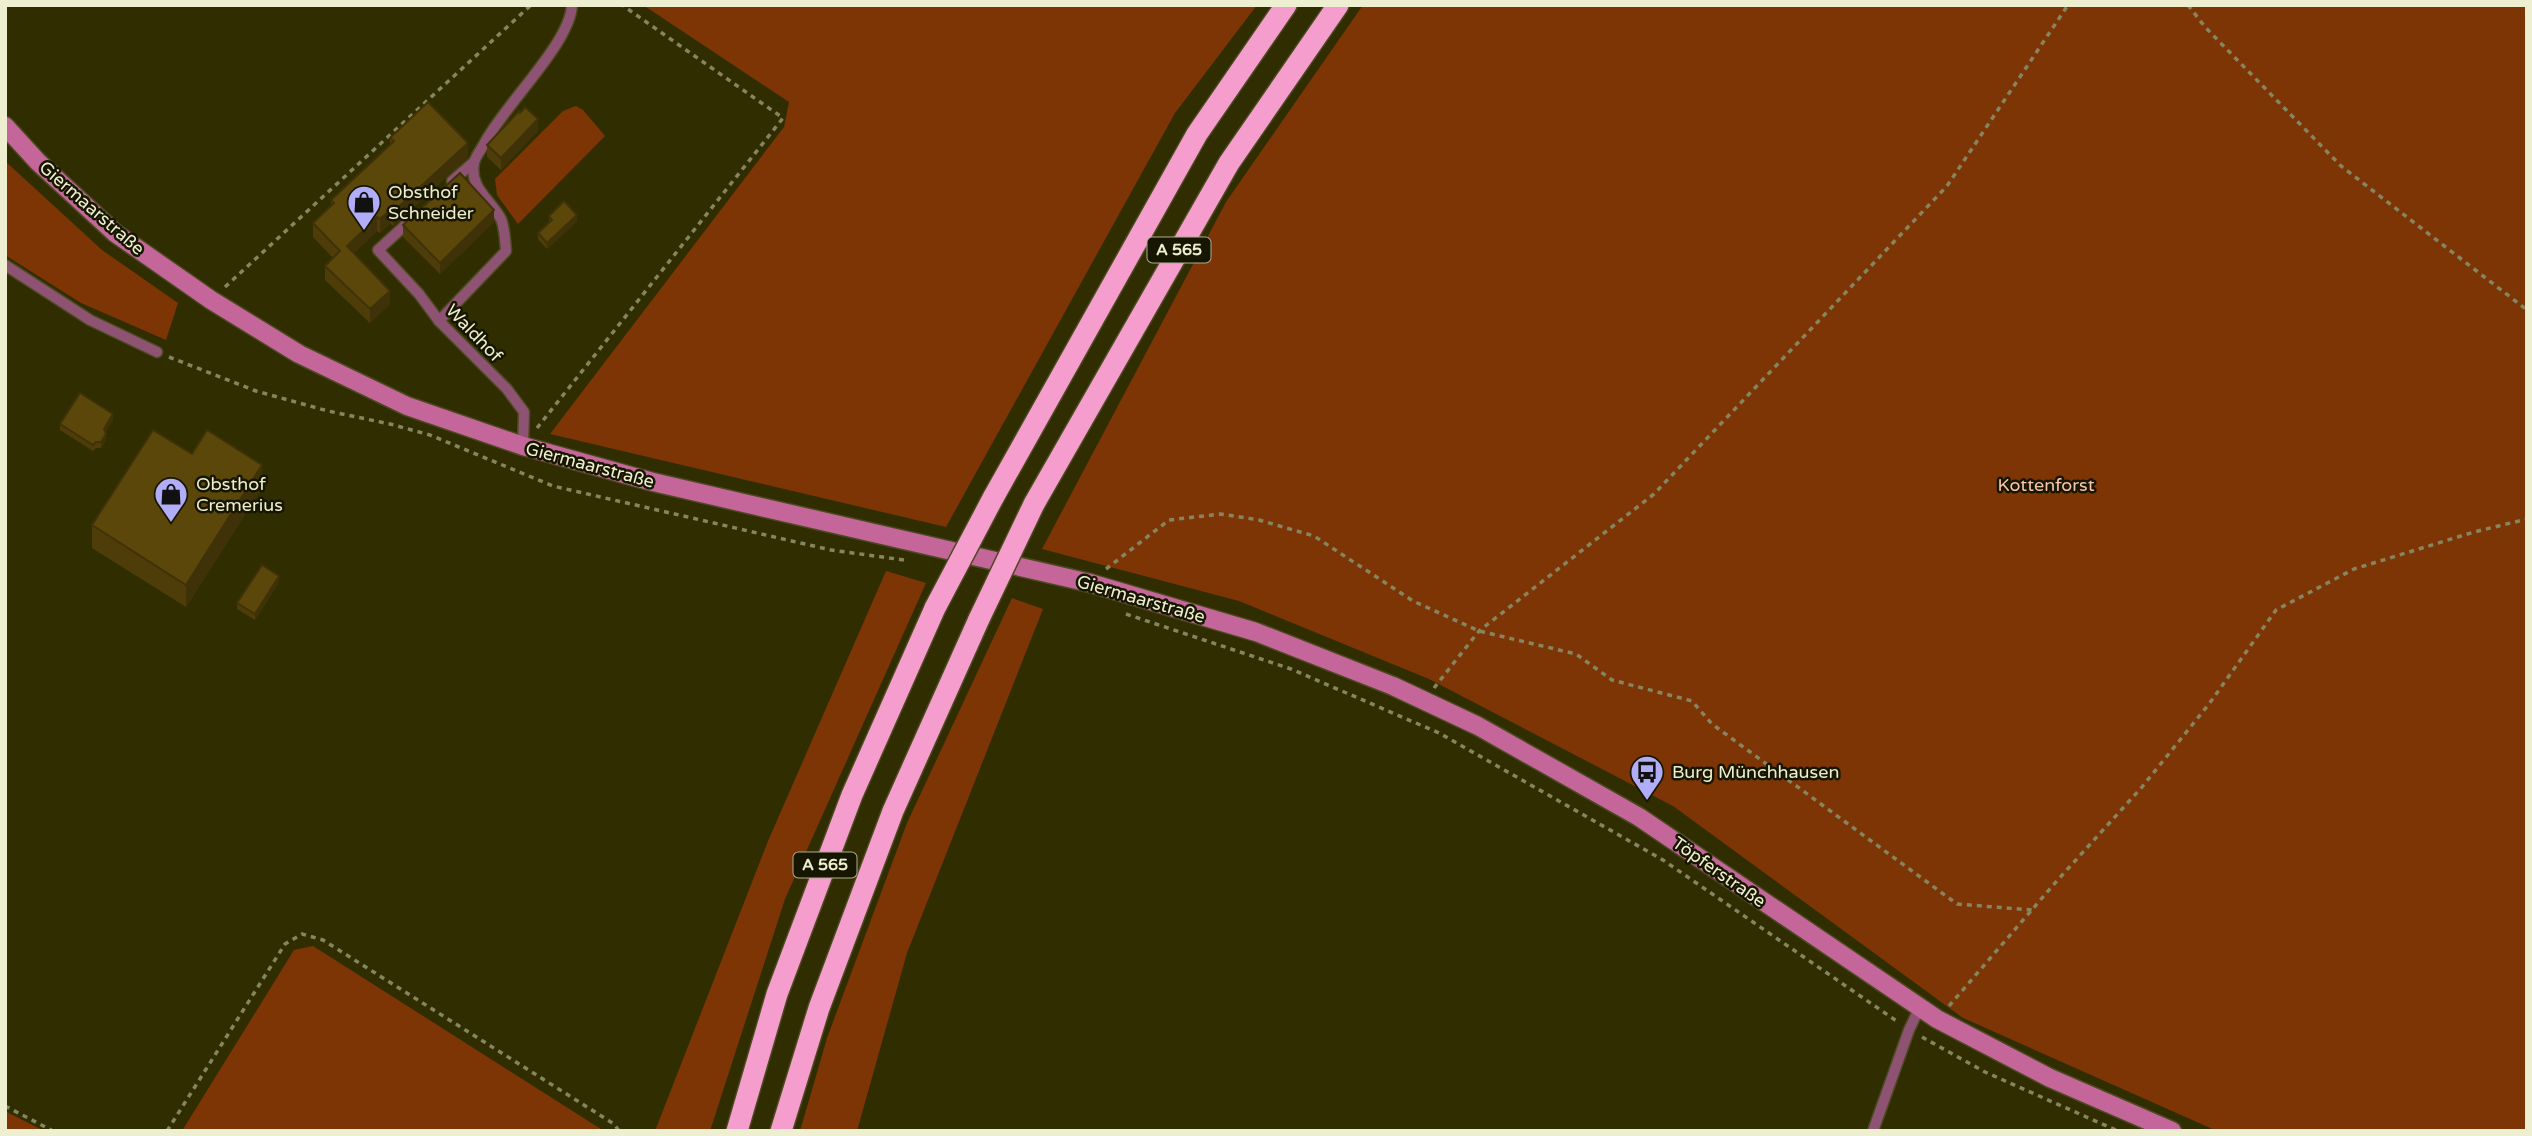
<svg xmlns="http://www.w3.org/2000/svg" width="2532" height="1136" font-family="'Varela Round',sans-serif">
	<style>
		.green { fill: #7d3505 }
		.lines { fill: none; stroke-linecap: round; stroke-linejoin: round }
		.lane-casing { stroke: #4b491e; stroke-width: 13 }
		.secondary-casing { stroke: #4b491e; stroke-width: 21 }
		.highway-casing { stroke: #4b491e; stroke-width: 24 }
		.path { stroke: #86855f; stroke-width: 3.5; stroke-dasharray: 5 5; stroke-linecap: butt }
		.lane { stroke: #8e5373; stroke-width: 10 }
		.secondary { stroke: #c5669b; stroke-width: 18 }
		.highway { stroke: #f59dcc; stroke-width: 21 }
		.highway-bridge-casing { stroke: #4b491e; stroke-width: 24; stroke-linecap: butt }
		.highway-bridge { stroke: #f59dcc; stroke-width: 21 }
		.wall { fill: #4f3d09 }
		.shaded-wall { fill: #403208 }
		.building { fill: #5c470b; stroke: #403208; stroke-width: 2 }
		.labels { text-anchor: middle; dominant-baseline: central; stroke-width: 5; stroke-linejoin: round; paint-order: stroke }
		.shield { fill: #171601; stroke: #aead92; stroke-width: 2 }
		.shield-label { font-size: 16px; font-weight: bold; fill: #eeeed0 }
		.poi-label { font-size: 18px; fill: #eeeed0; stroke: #171601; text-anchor: start }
		.street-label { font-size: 18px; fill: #eeeed0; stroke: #171601 }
		.park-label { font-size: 18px; fill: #f8c4ab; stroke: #171601 }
	</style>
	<rect width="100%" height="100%" fill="#302e01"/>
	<g class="green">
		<path d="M643 5H1257L1175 113 946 527 550 434 784 127 789 102Z"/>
		<path d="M1363 5H2527V1131H2217L1963 1018 1673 806 1429 679 1239 601 1042 549 1226 202Z"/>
		<path d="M576 106 583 110 605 136 518 224 497 195 495 179 563 111Z"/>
		<path d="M5 161 102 250 178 303 166 340 81 303 5 255Z"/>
		<path d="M886 571 926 583 785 899 710 1131H655L768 841Z"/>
		<path d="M1012 598 1043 609 907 953 857 1131H800L827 1038 907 823Z"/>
		<path d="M313 946 604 1131H182L294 950Z"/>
		<path d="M5 1111 44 1131H5Z"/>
	</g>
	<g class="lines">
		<defs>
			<g id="lane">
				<path d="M452 181 474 162"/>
				<path d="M411 220 378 250 419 294 439 321 507 389 524 412 523 446"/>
				<path d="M5 265 90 320 157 352"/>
				<path d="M439 321 506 251C505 240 505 229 501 219 491 200 469 188 474 163 475 157 481 150 484 144 504 105 570 44 572 5"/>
				<path d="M1873 1131 1909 1030 1919 1009"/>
			</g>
			<path id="secondary" d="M5 126 38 162 115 233 211 300 299 354 407 406 523 446 653 482 1090 583 1256 632 1393 686 1478 726 1639 817 1937 1019 2050 1078 2172 1131"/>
			<g id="highway">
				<path d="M993 498 1197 134 1286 5"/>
				<path d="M1034 504 1229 163 1338 5"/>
				<path d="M737 1131 777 994 852 795 935 608"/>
				<path d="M781 1131 819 1008 893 811 979 619"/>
			</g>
		</defs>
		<use href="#lane" class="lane-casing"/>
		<use href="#secondary" class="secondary-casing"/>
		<use href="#highway" class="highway-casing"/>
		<g class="path">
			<path d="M2188 5 2205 27 2341 166 2527 310"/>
			<path d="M225 287 531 5"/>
			<path d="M169 357 256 391 328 411 390 424 430 435 553 486 831 550 904 560"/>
			<path d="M537 428 783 118 622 5"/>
			<path d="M1106 569 1169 520 1221 514 1259 520 1314 536 1413 601 1479 631 1576 654 1612 680 1692 701 1712 724 1957 904 2032 910"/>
			<path d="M1126 614 1291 669 1439 733 1663 860 1898 1022"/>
			<path d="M1434 688 1479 631 1654 494 1947 186 2068 5"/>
			<path d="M1949 1006 2055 883 2142 787 2209 704 2276 610 2354 569 2474 532 2527 519"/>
			<path d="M1922 1037 1985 1072 2118 1131"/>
			<path d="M5 1106 53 1131"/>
			<path d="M167 1131 285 944 302 934 323 940 614 1124 619 1131"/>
		</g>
		<use href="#lane" class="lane"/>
		<use href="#secondary" class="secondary"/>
		<use href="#highway" class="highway"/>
		<defs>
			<g id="highway-bridge">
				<path d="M935 608 993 498"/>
				<path d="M979 619 1034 504"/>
			</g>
		</defs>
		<use href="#highway-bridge" class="highway-bridge-casing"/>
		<use href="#highway-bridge" class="highway-bridge"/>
	</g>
	<g class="wall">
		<path d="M538 131 501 170 487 157V145Z"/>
		<path d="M390 138 468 157 393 226 390 223 380 233 377 231 354 253 390 304 370 323 325 280V266L333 258 313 237V223L331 206V200L390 144Z"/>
		<path d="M549 216 577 221 547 249 538 239V233L549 222Z"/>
		<path d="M494 222 440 274 403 237V225Z"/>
		<path d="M113 420 105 432 106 440 101 448H96L93 451 60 430V424Z"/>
		<path d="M192 454 262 488 186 607 92 548V525Z"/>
		<path d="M279 582 255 620 237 609V603Z"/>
	</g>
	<g class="shaded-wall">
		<path d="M538 119V131L501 170V158Z"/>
		<path d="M468 143V157L393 226V212Z"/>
		<path d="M390 210V223L380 233V219Z"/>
		<path d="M494 210V222L440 274V263Z"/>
		<path d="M577 215V221L547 249V243Z"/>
		<path d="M377 217V231L347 260V246Z"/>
		<path d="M390 291V304L370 323V309Z"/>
		<path d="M113 414V420L104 435V429Z"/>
		<path d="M106 434V440L101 448V442Z"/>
		<path d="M262 465V488L186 607V585Z"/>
		<path d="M279 576V582L255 620V614Z"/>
	</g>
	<g class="building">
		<path d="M428 102 468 143 393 212 390 210 380 219 377 217 347 246 390 291 370 309 325 266 340 251 313 223 334 203 331 200 394 141 390 138Z"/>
		<path d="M525 107 538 119 501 158 487 145 519 111 520 113Z"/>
		<path d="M460 173 494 210 440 263 403 225Z"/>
		<path d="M564 201 577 215 547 243 538 233 552 220 549 216Z"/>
		<path d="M80 393 113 414 104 429 106 434 101 442H96L93 445 60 424Z"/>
		<path d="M153 430 192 454 207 430 262 465 186 585 92 525Z"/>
		<path d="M262 565 279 576 255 614 237 603Z"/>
	</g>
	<defs>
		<symbol id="shop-pin" viewBox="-11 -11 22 30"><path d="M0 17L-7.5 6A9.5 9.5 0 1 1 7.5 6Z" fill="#b2adf9" stroke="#171601"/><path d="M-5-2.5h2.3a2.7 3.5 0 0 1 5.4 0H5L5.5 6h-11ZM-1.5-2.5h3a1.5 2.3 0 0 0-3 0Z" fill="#111"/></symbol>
		<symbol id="bus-pin" viewBox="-11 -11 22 30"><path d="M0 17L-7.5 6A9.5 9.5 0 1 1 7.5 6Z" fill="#b2adf9" stroke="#171601"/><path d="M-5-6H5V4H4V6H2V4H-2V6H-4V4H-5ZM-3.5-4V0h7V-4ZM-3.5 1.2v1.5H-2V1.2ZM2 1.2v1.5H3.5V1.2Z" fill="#111"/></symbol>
	</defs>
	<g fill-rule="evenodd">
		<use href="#shop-pin" x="345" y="183" width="38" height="52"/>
		<use href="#shop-pin" x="152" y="475" width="38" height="52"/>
		<use href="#bus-pin" x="1628" y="753" width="38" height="52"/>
	</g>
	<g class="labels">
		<g class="shield">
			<rect x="1147.5" y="237.5" width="63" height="25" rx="5"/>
			<rect x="793.5" y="852.5" width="63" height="25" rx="5"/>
		</g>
		<g class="shield-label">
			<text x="1179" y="250">A 565</text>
			<text x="825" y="865">A 565</text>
		</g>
		<g class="poi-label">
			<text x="388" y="192">Obsthof<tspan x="388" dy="21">Schneider</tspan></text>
			<text x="196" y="484">Obsthof<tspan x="196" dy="21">Cremerius</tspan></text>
			<text x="1672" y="772">Burg Münchhausen</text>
		</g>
		<g class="street-label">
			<text transform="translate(92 208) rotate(41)">Giermaarstraße</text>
			<text transform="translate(474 333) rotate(46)">Waldhof</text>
			<text transform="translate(590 465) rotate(15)">Giermaarstraße</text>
			<text transform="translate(1141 599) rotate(16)">Giermaarstraße</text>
			<text transform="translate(1719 872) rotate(35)">Töpferstraße</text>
		</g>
		<g class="park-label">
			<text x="2046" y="485">Kottenforst</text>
		</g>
	</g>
	<rect width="2532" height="1136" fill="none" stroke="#eeeed0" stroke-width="14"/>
</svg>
